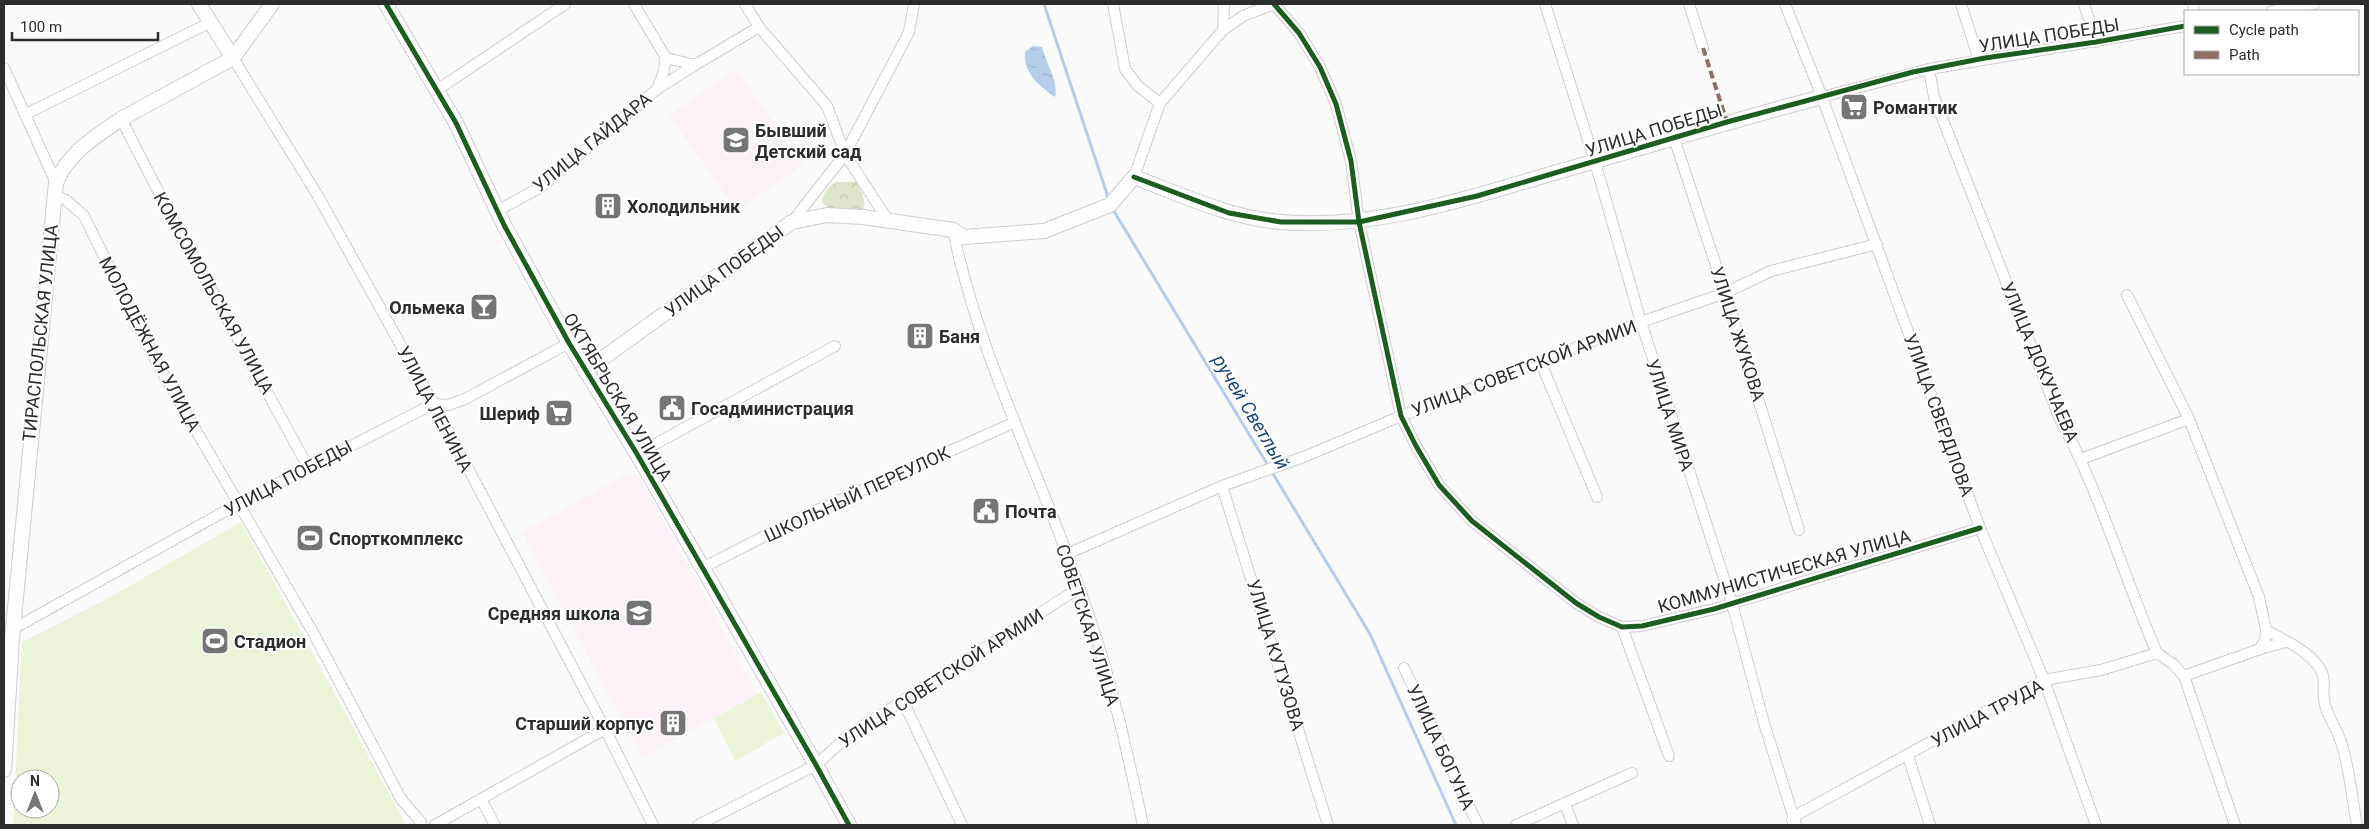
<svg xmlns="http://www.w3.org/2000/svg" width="2369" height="829" font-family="Roboto,sans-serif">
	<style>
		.education { fill: #fcf0f9 }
		.forest { fill: url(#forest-crowns) }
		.green { fill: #e9f4d9; fill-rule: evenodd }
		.water { fill: url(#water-ripples) }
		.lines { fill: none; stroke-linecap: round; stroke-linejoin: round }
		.stream { stroke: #b5ccea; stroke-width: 3 }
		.minor-casing { stroke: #cdcdcd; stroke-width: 12 }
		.tertiary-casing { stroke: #cdcdcd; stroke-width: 16 }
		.minor { stroke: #fefefe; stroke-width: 10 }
		.tertiary { stroke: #fefefe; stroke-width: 14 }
		.quiet { stroke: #8d6e63; stroke-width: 4; stroke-dasharray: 8 4; stroke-linecap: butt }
		.cycleway-casing { stroke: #fff; stroke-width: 8 }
		.cycleway { stroke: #1b5e20; stroke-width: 5 }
		.labels { text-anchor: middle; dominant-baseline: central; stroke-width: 4; stroke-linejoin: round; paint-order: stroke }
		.street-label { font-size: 18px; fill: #2d2d2e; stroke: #fff }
		.poi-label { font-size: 18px; font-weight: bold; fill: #2d2d2e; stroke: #fff; text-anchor: start }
		.water-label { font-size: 19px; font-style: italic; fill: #1c487c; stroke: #fff }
	</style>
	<defs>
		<pattern id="forest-crowns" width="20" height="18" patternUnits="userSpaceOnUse" patternTransform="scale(1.25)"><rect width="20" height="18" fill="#dae5ca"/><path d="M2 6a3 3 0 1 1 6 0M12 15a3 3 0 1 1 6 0" fill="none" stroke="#bbc5ae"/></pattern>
		<pattern id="water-ripples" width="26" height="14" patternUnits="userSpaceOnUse" patternTransform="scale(1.25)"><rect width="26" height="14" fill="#b5ccea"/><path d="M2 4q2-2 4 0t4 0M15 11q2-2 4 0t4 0" fill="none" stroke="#9cb0c9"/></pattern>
	</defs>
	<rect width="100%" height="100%" fill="#fafafb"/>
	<g class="education">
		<path d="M736 69 803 165 737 211 669 115Z"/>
		<path d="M628 474 639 476 757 694 642 757 522 532Z"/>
	</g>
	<path class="forest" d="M837 182H856C861 190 867 201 863 211 850 211 830 214 822 202 823 193 829 185 837 182Z"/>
	<g class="green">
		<path d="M241 522 406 825H13L22 642 107 599ZM20 779H50V809H20Z"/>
		<path d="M761 692 784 733 735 761 714 718Z"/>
	</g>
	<path class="water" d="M1033 46 1042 47C1046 63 1059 82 1055 97 1039 86 1023 73 1025 52Z"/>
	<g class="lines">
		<g class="stream">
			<path d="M1044 4 1109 200"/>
			<path d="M1112 208 1370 634 1456 825"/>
		</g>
		<defs>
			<g id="minor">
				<path d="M745 4 759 27 827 106 845 154 889 222"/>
				<path d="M1113 4 1125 69 1138 86 1160 103"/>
				<path d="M1274 4 1299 33 1320 67 1336 104 1351 161 1359 222 1401 416 1416 446 1439 485 1472 521 1576 603 1599 617 1622 627 1642 626 1714 609 1980 528"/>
				<path d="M1545 4 1595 162 1641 322 1732 603 1764 723 1796 825"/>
				<path d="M1689 4 1703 48"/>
				<path d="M1785 4 1822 97 1980 528 2044 680 2096 825"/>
				<path d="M1961 4 1979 60"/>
				<path d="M2084 4 2096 42"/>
				<path d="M2193 4 2194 11"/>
				<path d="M2272 11 2314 4"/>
				<path d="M1223 30 1243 16 1274 4"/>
				<path d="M233 58 318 196 448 430 605 729 653 825"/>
				<path d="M666 58 695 65 759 27"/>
				<path d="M4 68 56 183"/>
				<path d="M1929 69 1934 97 2059 417C2100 492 2123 575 2157 653"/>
				<path d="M657 89 695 65"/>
				<path d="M437 90 565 4"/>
				<path d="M1822 97 1929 69 2185 26"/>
				<path d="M26 114 209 23"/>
				<path d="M121 119 170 214 308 467"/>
				<path d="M1674 138 1725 293 1799 530"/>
				<path d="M1134 177 1160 103 1223 30 1224 4"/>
				<path d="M54 195 66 200 84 216 157 363 314 634 401 799 421 822 420 825"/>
				<path d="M497 211 541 187 657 89 663 74 666 58 634 4"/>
				<path d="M792 222 845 154 909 32 914 4"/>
				<path d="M953 230C976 344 1028 448 1068 557 1086 605 1103 654 1115 704 1126 744 1134 785 1143 825"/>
				<path d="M2127 295 2189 419 2259 597 2266 630C2285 641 2306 649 2319 667 2327 678 2322 688 2324 700 2326 715 2335 725 2340 739 2350 767 2351 796 2357 825"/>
				<path d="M1541 363 1597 497"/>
				<path d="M637 454 835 346"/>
				<path d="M2081 459 2189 419"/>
				<path d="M1222 486 1328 825"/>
				<path d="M1067 554 1222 486 1306 456 1401 416 1641 322 1725 293 1771 271 1877 244"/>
				<path d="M702 568 806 515 1013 423"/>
				<path d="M1622 627 1669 756"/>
				<path d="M13 629 238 504 433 404 448 405 465 399 569 343"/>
				<path d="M2260 649 2286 642"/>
				<path d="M1404 668 1478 825"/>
				<path d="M2184 676 2235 825"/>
				<path d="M903 701 962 825"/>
				<path d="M1908 756 1930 825"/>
				<path d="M481 799 495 825"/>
				<path d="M1565 804 1573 825"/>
				<path d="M1792 821 1793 817 2044 680 2101 670 2157 653 2173 664 2184 676 2260 649 2265 640 2266 630"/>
				<path d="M435 825 605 729"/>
				<path d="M698 825 816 765 849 735 1079 588"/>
				<path d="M1516 825 1632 773"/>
			</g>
			<g id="tertiary">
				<path d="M199 4 233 58"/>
				<path d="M386 4 456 123 504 225 569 343 637 454 816 765 849 825"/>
				<path d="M585 371 792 222 827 215 863 217 953 230 964 237 1044 231 1110 205 1134 177C1182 195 1230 218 1281 222 1370 230 1463 200 1547 175 1639 149 1730 121 1822 97"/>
				<path d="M4 770 12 639 56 183C67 154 96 136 121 119L233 58 272 4"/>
			</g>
		</defs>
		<use href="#minor" class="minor-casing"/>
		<use href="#tertiary" class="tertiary-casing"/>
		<use href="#minor" class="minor"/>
		<use href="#tertiary" class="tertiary"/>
		<path class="quiet" d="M1703 48 1727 122"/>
		<defs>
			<g id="cycleway">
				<path d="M386 4 456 123 504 225 569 343 637 454 816 765 849 825"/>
				<path d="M1274 4 1299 33 1320 67 1336 104 1351 161 1359 222 1401 416 1416 446 1439 485 1472 521 1576 603 1599 617 1622 627 1642 626 1714 609 1980 528"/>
				<path d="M1134 177 1229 213 1281 222H1359L1477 196 1727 122 1913 72 1985 58 2096 42 2185 26"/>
			</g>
		</defs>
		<use href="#cycleway" class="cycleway-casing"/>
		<use href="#cycleway" class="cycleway"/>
	</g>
	<defs>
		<symbol id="supermarket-square" viewBox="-11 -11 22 22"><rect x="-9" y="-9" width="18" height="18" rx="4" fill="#757576" stroke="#fff"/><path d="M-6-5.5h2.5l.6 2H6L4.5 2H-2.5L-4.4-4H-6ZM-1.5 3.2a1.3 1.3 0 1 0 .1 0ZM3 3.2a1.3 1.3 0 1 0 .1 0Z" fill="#fff"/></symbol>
		<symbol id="school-square" viewBox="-11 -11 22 22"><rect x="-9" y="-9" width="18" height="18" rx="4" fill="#757576" stroke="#fff"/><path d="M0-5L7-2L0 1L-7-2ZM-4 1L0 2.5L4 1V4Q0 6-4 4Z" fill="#fff"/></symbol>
		<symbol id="building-square" viewBox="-11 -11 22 22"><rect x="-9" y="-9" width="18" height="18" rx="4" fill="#757576" stroke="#fff"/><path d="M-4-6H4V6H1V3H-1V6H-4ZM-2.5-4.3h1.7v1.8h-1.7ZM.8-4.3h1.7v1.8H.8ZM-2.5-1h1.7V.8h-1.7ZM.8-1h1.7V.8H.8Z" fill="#fff"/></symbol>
		<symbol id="bar-square" viewBox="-11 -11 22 22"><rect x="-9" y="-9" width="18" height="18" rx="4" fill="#757576" stroke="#fff"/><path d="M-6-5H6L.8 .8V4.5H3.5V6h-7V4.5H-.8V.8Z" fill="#fff"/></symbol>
		<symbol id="civic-square" viewBox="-11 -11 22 22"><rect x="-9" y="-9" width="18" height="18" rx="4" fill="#757576" stroke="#fff"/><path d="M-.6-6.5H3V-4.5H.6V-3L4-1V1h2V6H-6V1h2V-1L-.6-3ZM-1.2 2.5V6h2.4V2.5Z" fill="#fff"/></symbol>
		<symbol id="stadium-square" viewBox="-11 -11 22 22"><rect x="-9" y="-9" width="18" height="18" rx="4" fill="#757576" stroke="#fff"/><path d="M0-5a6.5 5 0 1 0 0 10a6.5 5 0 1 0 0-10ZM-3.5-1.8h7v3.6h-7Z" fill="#fff"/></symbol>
	</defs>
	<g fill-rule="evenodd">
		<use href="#supermarket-square" x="1838" y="91" width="32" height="32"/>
		<use href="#school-square" x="720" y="124" width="32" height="32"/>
		<use href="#building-square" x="592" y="190" width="32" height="32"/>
		<use href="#bar-square" x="468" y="291" width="32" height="32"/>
		<use href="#building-square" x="904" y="320" width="32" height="32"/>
		<use href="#civic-square" x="656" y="392" width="32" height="32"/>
		<use href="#supermarket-square" x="543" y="397" width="32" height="32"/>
		<use href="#civic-square" x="970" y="495" width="32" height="32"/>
		<use href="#stadium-square" x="294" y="522" width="32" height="32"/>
		<use href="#school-square" x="623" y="597" width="32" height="32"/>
		<use href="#stadium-square" x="199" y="625" width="32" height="32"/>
		<use href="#building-square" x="657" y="707" width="32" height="32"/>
	</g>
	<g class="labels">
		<g class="street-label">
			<text transform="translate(2049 35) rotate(-9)">УЛИЦА ПОБЕДЫ</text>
			<text transform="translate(1654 130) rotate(-17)">УЛИЦА ПОБЕДЫ</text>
			<text transform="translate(592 142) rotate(-39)">УЛИЦА ГАЙДАРА</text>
			<text transform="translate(724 271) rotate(-36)">УЛИЦА ПОБЕДЫ</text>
			<text transform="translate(214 293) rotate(61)">КОМСОМОЛЬСКАЯ УЛИЦА</text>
			<text transform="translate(40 333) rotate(-84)">ТИРАСПОЛЬСКАЯ УЛИЦА</text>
			<text transform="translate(1738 334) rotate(72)">УЛИЦА ЖУКОВА</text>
			<text transform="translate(150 344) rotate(62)">МОЛОДЁЖНАЯ УЛИЦА</text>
			<text transform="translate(2040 362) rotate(67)">УЛИЦА ДОКУЧАЕВА</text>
			<text transform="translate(1524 368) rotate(-21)">УЛИЦА СОВЕТСКОЙ АРМИИ</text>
			<text transform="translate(618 397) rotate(59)">ОКТЯБРЬСКАЯ УЛИЦА</text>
			<text transform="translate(435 409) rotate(62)">УЛИЦА ЛЕНИНА</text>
			<text transform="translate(1670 415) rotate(72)">УЛИЦА МИРА</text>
			<text transform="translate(1939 415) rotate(70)">УЛИЦА СВЕРДЛОВА</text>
			<text transform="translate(288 478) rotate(-28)">УЛИЦА ПОБЕДЫ</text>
			<text transform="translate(857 494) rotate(-25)">ШКОЛЬНЫЙ ПЕРЕУЛОК</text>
			<text transform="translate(1784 571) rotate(-16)">КОММУНИСТИЧЕСКАЯ УЛИЦА</text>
			<text transform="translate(1088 625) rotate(72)">СОВЕТСКАЯ УЛИЦА</text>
			<text transform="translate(1276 655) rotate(73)">УЛИЦА КУТУЗОВА</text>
			<text transform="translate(941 678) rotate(-33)">УЛИЦА СОВЕТСКОЙ АРМИИ</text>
			<text transform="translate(1987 713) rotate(-28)">УЛИЦА ТРУДА</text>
			<text transform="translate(1441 747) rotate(65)">УЛИЦА БОГУНА</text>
		</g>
		<g class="poi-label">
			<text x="1873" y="107">Романтик</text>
			<text x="755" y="130">Бывший<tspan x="755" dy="21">Детский сад</tspan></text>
			<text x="627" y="206">Холодильник</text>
			<text x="465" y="307" text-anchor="end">Ольмека</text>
			<text x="939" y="336">Баня</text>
			<text x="691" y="408">Госадминистрация</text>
			<text x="540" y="413" text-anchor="end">Шериф</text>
			<text x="1005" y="511">Почта</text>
			<text x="329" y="538">Спорткомплекс</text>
			<text x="620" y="613" text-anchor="end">Средняя школа</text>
			<text x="234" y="641">Стадион</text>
			<text x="654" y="723" text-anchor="end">Старший корпус</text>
		</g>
		<g class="water-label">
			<text transform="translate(1251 412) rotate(59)">ручей Светлый</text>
		</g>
	</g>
	<rect width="2369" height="829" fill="none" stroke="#2d2d2e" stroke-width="10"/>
	<rect x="2184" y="10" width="175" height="65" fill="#ffffff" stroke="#ababab"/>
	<rect x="2194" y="26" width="25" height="8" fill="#1b5e20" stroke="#ababab"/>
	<text x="2229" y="35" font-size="15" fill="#2d2d2e">Cycle path</text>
	<rect x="2194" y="51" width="25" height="8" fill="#8d6e63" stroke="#ababab"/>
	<text x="2229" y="60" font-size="15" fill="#2d2d2e">Path</text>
	<g transform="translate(35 794)"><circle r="24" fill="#ffffff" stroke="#ababab"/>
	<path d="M0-4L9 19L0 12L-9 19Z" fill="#757576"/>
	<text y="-8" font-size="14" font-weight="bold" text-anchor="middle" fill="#2d2d2e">N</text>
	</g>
	<path d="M12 32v8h146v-8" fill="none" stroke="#2d2d2e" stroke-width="2.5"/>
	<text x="20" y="32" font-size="15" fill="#2d2d2e" stroke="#ffffff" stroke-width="4" paint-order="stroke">100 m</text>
</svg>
